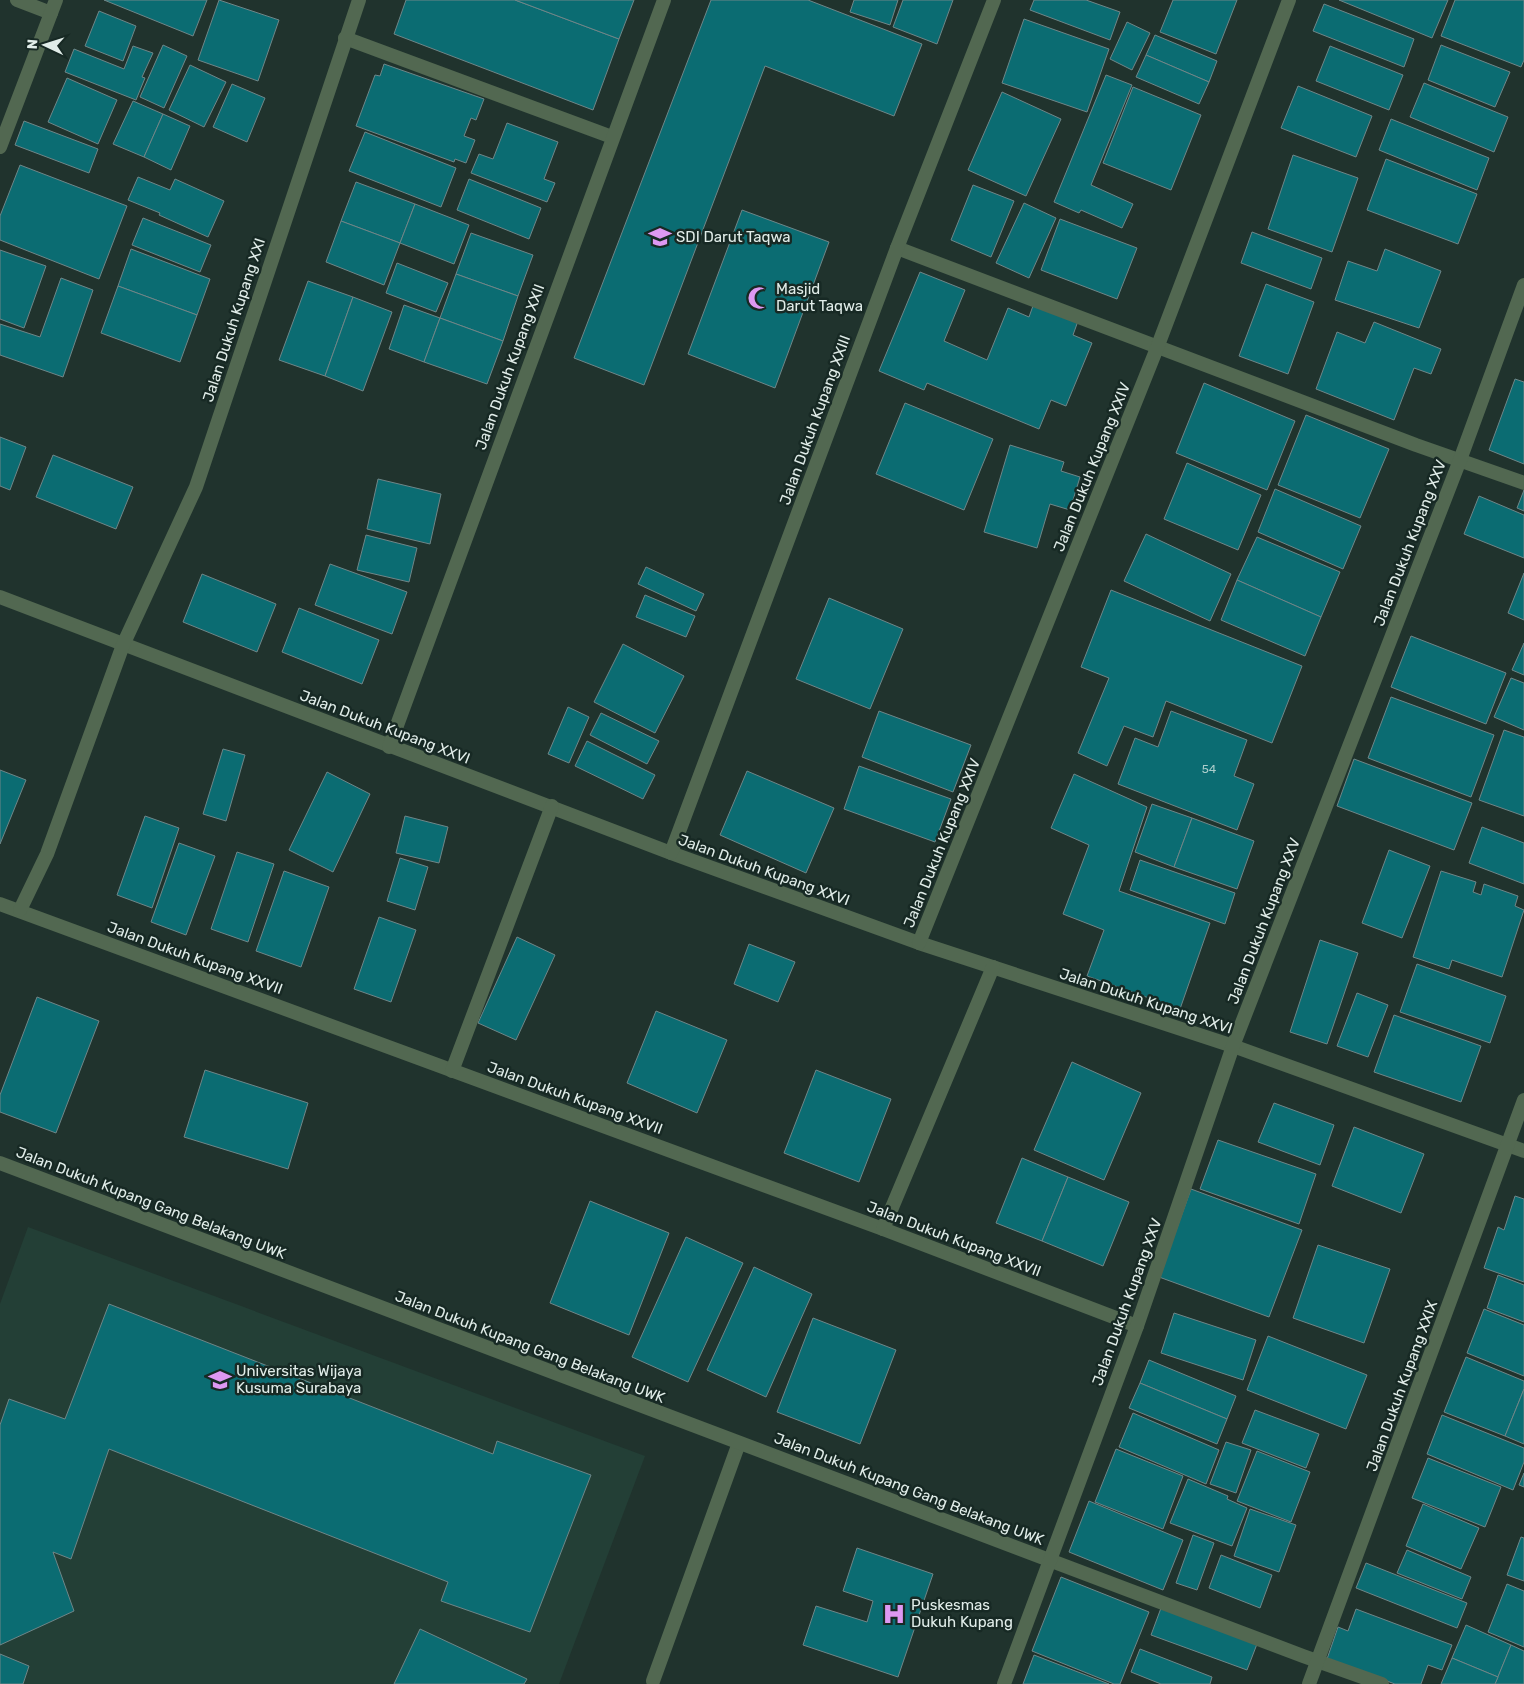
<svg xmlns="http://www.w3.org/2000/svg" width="1524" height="1684" font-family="Rubik,sans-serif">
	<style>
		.built { fill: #233f36 }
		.building { fill: #0b6c72; stroke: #6f8688 }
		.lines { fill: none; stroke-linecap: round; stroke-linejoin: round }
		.service { stroke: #526851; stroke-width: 14 }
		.minor { stroke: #526851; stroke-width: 14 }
		.tertiary { stroke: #526851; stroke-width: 14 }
		.labels { text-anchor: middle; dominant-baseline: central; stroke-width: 5; stroke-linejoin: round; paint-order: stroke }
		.number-label { font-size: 12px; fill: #accdcb }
		.poi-label { font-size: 15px; fill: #e1ede9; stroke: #172924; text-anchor: start }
		.street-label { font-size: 15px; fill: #e1ede9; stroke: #172924 }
	</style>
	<rect width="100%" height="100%" fill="#20332d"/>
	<path class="built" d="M28 1227 645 1456 559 1684H0V1304Z"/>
	<g class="building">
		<path d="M104 0H207L193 36Z"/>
		<path d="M219 0 279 20 258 81 198 60Z"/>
		<path d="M406 0H515L619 39 593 110 394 34Z"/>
		<path d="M515 0H634L619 39Z"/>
		<path d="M711 0H808L922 44 894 116 765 66 644 385 574 358Z"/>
		<path d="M854 0H898L890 25 850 12Z"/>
		<path d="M903 0H953L937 44 893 27Z"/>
		<path d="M1034 0H1086L1120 12 1110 40 1030 10Z"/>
		<path d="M1173 0H1237L1216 54 1160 32Z"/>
		<path d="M1339 0H1448L1432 38Z"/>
		<path d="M1455 0H1524V60L1521 67 1441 36Z"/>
		<path d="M1324 4 1414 39 1404 67 1313 31Z"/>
		<path d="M99 11 136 26 123 61 85 46Z"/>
		<path d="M1024 19 1109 49 1087 112 1002 83Z"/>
		<path d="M1127 22 1150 33 1132 70 1110 59Z"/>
		<path d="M1155 35 1217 61 1209 82 1146 55Z"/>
		<path d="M163 45 187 56 164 108 140 97Z"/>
		<path d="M1441 45 1510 72 1495 107 1428 80Z"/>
		<path d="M133 46 153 53 142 77 145 78 136 100 65 72 74 49 124 69Z"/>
		<path d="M1330 46 1403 75 1389 110 1316 81Z"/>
		<path d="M1146 55 1209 82 1199 104 1136 77Z"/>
		<path d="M384 64 484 99 476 120 471 118 464 136 475 140 466 163 455 159 454 162 356 126 375 75 380 76Z"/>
		<path d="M190 65 226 82 204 127 169 110Z"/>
		<path d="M1106 75 1132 85 1091 185 1133 204 1122 228 1081 210 1079 213 1054 202Z"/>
		<path d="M67 78 117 100 98 144 48 122Z"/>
		<path d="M1424 83 1508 117 1494 152 1410 117Z"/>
		<path d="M232 84 265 98 247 142 213 127Z"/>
		<path d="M1298 86 1372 116 1356 157 1281 128Z"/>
		<path d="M1133 87 1201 115 1171 190 1103 163Z"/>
		<path d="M1002 92 1061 119 1026 196 968 170Z"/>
		<path d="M133 101 163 114 144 157 113 144Z"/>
		<path d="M163 114 190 126 171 170 144 157Z"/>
		<path d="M1391 119 1489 158 1477 190 1379 150Z"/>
		<path d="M24 121 98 149 89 173 15 145Z"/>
		<path d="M507 123 558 142 544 179 555 183 547 202 471 173 479 154 493 159Z"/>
		<path d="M365 132 456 168 441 207 349 171Z"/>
		<path d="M1293 155 1358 178 1332 252 1268 229Z"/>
		<path d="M1386 159 1477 194 1458 244 1367 210Z"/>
		<path d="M20 165 127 206 99 279 0 240V216Z"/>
		<path d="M138 177 170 190 175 179 224 201 208 237 159 215 160 213 128 200Z"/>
		<path d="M469 179 541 208 529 239 457 210Z"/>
		<path d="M356 182 415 204 400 243 341 221Z"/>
		<path d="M973 185 1014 201 991 257 951 240Z"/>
		<path d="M1024 203 1056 218 1029 278 996 263Z"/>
		<path d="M415 204 469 225 454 264 400 243Z"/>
		<path d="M742 210 829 242 775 388 688 354Z"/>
		<path d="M143 218 211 245 200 272 132 245Z"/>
		<path d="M1060 219 1137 248 1117 299 1041 270Z"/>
		<path d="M341 221 400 243 384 285 326 262Z"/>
		<path d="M1252 232 1322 258 1311 289 1241 263Z"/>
		<path d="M471 233 533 255 518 296 456 274Z"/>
		<path d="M131 249 210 279 197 315 118 286Z"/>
		<path d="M1385 249 1441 271 1419 328 1335 300 1348 261 1377 271Z"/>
		<path d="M0 250 46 266 24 328 0 319Z"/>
		<path d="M397 263 448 283 436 312 386 293Z"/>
		<path d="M920 272 965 290 944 341 987 360 1008 308 1029 317 1034 303 1078 321 1073 335 1092 343 1066 406 1051 400 1039 429 927 383 924 390 879 371Z"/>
		<path d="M456 274 518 296 503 341 440 318Z"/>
		<path d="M61 278 93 290 63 377 0 355V324L40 337Z"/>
		<path d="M308 281 353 297 325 376 279 360Z"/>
		<path d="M1266 284 1314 302 1288 374 1239 356Z"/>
		<path d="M118 286 197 315 180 362 101 333Z"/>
		<path d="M353 297 392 312 363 391 325 376Z"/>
		<path d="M404 305 440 318 424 362 389 349Z"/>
		<path d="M440 318 503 341 487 384 424 362Z"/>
		<path d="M1374 322 1441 349 1431 374 1414 368 1394 420 1316 389 1337 332 1365 343Z"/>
		<path d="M1515 379 1524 382V464L1489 450Z"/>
		<path d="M1204 383 1295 421 1267 490 1176 453Z"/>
		<path d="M905 403 993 439 964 510 876 474Z"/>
		<path d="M1306 415 1389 449 1360 518 1278 485Z"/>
		<path d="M0 437 26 447 10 490 0 486Z"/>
		<path d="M1010 445 1064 462 1061 471 1080 477 1070 510 1050 504 1037 548 984 532Z"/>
		<path d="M53 455 133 487 116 529 36 497Z"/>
		<path d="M1187 463 1261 495 1238 550 1164 519Z"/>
		<path d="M378 479 441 494 430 544 367 529Z"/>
		<path d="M1275 489 1361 526 1343 569 1258 532Z"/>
		<path d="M1524 490V511L1517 508Z"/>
		<path d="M1479 496 1524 515V558L1464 534Z"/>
		<path d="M1146 534 1231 574 1210 621 1124 581Z"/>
		<path d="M366 535 417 548 409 582 357 570Z"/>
		<path d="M1257 537 1340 572 1321 617 1237 580Z"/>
		<path d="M330 564 407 592 392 634 315 605Z"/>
		<path d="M646 567 704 594 696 611 638 584Z"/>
		<path d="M1524 573V620L1508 613Z"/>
		<path d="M202 574 276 604 257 652 183 622Z"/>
		<path d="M1237 580 1321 617 1305 656 1221 620Z"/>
		<path d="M1111 590 1302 666 1272 743 1166 701 1153 737 1124 726 1107 766 1078 753 1109 678 1081 667Z"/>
		<path d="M645 595 695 616 686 637 636 617Z"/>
		<path d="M829 598 903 629 870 709 796 679Z"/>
		<path d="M299 608 379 640 362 684 282 652Z"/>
		<path d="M1411 636 1506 673 1486 724 1391 687Z"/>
		<path d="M1524 643V675L1512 670Z"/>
		<path d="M623 644 684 676 655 733 594 702Z"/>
		<path d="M1511 678 1524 683V730L1494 717Z"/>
		<path d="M1391 697 1494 735 1471 797 1368 758Z"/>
		<path d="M568 707 589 717 569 763 548 754Z"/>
		<path d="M879 711 971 745 953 792 862 757Z"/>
		<path d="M1171 711 1247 740 1234 776 1254 784 1237 830 1118 784 1135 738 1158 747Z"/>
		<path d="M601 713 659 741 647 764 590 735Z"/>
		<path d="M1504 730 1524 737V816L1479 800Z"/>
		<path d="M587 741 655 775 643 799 575 766Z"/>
		<path d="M223 749 245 755 226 821 203 814Z"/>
		<path d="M1354 759 1472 803 1454 850 1337 806Z"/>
		<path d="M859 766 951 799 935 842 844 809Z"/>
		<path d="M0 770 26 780 0 844Z"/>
		<path d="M747 771 834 808 806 873 720 835Z"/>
		<path d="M327 772 370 794 333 872 289 850Z"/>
		<path d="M1074 774 1147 807 1119 891 1210 923 1180 1009 1087 976 1104 930 1063 914 1089 845 1051 828Z"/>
		<path d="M1152 804 1192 818 1174 867 1135 852Z"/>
		<path d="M145 816 179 828 152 908 117 895Z"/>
		<path d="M405 816 448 827 439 863 396 853Z"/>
		<path d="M1192 818 1254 841 1237 889 1174 867Z"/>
		<path d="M1482 827 1524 843V884L1469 863Z"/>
		<path d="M179 843 215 856 186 935 151 922Z"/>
		<path d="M1389 850 1430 866 1402 938 1362 923Z"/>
		<path d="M237 852 274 864 248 942 211 929Z"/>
		<path d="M400 858 428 867 415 910 387 901Z"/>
		<path d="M1140 860 1235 893 1225 924 1130 890Z"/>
		<path d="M284 871 329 887 301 967 256 951Z"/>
		<path d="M1441 871 1476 882 1473 892 1481 895 1484 884 1518 896 1515 906 1524 910 1502 977 1452 960 1449 969 1413 957Z"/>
		<path d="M379 917 416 930 391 1002 354 989Z"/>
		<path d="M517 937 555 955 516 1040 478 1023Z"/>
		<path d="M1320 940 1358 953 1327 1044 1290 1032Z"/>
		<path d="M749 944 795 962 778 1002 734 984Z"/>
		<path d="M1417 964 1506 996 1490 1043 1400 1012Z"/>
		<path d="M1357 993 1388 1005 1368 1057 1337 1046Z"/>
		<path d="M37 997 99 1021 56 1133 0 1112V1095Z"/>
		<path d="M656 1011 727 1040 697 1113 627 1083Z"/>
		<path d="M1394 1015 1481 1046 1461 1102 1374 1072Z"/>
		<path d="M1072 1062 1141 1093 1104 1180 1034 1150Z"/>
		<path d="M205 1070 308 1103 288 1169 184 1137Z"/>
		<path d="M816 1070 891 1099 859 1182 784 1153Z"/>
		<path d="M1274 1103 1334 1125 1320 1165 1258 1142Z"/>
		<path d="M1354 1127 1424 1154 1401 1213 1332 1186Z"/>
		<path d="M1218 1140 1316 1174 1299 1224 1200 1189Z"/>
		<path d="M1022 1158 1068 1177 1042 1241 996 1223Z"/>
		<path d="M1068 1177 1129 1202 1103 1266 1042 1241Z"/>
		<path d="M1191 1189 1302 1230 1269 1317 1159 1277Z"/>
		<path d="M1515 1196 1524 1199V1282L1484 1268 1498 1227 1504 1230Z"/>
		<path d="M590 1201 669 1233 629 1335 550 1303Z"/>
		<path d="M686 1237 743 1263 688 1382 632 1357Z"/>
		<path d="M1318 1245 1390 1269 1364 1343 1293 1318Z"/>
		<path d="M754 1267 812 1294 766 1397 707 1370Z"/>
		<path d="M1498 1275 1524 1285V1322L1487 1308Z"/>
		<path d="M109 1304 493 1454 497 1441 591 1475 530 1632 441 1601 448 1582 109 1449 71 1559 53 1552 74 1611 0 1645V1425L9 1399 65 1419Z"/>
		<path d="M1484 1309 1524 1325V1376L1467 1353Z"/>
		<path d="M1174 1313 1256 1340 1243 1380 1161 1353Z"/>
		<path d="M813 1318 896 1350 860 1444 777 1412Z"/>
		<path d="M1268 1336 1367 1375 1346 1429 1247 1390Z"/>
		<path d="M1466 1357 1524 1381V1389L1505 1436 1444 1412Z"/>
		<path d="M1149 1360 1236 1396 1227 1419 1140 1383Z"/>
		<path d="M1140 1383 1227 1419 1217 1444 1129 1408Z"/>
		<path d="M1524 1389V1444L1505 1436Z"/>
		<path d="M1255 1410 1319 1434 1306 1468 1242 1443Z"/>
		<path d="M1133 1413 1219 1450 1206 1484 1119 1447Z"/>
		<path d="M1442 1415 1524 1448V1462L1513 1490 1427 1454Z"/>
		<path d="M1226 1442 1251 1450 1236 1493 1210 1484Z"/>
		<path d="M1116 1449 1183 1476 1163 1529 1095 1502Z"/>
		<path d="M1257 1451 1310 1472 1291 1522 1237 1501Z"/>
		<path d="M1428 1458 1501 1487 1485 1527 1412 1498Z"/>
		<path d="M1524 1473V1487L1519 1485Z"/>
		<path d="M1188 1479 1228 1496 1227 1499 1247 1508 1232 1546 1170 1523Z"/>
		<path d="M1089 1501 1183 1540 1163 1590 1069 1552Z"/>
		<path d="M1423 1504 1479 1528 1461 1569 1406 1546Z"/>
		<path d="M1250 1509 1296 1525 1279 1572 1234 1556Z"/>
		<path d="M1193 1535 1214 1543 1197 1590 1176 1583Z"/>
		<path d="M1521 1537 1524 1538V1581L1507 1575Z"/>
		<path d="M857 1548 933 1574 898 1677 803 1645 816 1606 867 1622 873 1601 843 1591Z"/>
		<path d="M1407 1550 1471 1577 1462 1599 1397 1573Z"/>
		<path d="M1221 1555 1272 1575 1260 1608 1209 1588Z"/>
		<path d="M1366 1563 1467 1603 1457 1628 1356 1588Z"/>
		<path d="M1061 1577 1149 1612 1120 1684H1114L1032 1651Z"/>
		<path d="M1507 1584 1524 1591V1647L1488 1632Z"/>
		<path d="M1161 1608 1257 1644 1247 1670 1151 1635Z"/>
		<path d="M1356 1609 1452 1645 1442 1670 1428 1665 1421 1684H1395L1327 1659 1338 1627 1348 1631Z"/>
		<path d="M1466 1625 1511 1645 1498 1677 1452 1658Z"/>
		<path d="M420 1629 527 1679 524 1684H394Z"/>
		<path d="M1511 1645 1524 1651V1684H1495Z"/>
		<path d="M1140 1649 1212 1677 1210 1684H1161L1131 1672Z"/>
		<path d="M0 1654 29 1666 23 1684H0Z"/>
		<path d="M1034 1655 1109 1684H1023Z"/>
		<path d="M1452 1658 1498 1677 1495 1684H1441Z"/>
	</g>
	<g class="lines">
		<path class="service" d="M653 1681 739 1443"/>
		<g class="minor">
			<path d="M17 0 51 13"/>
			<path d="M345 38 612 137"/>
			<path d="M897 248 1416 445 1524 483"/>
			<path d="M0 597 671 853 919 943 1233 1046 1524 1151"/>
			<path d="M389 747 664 0"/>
			<path d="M671 853 897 248 994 0"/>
			<path d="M0 904 883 1229 1137 1326"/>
			<path d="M20 910 47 854 123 645 196 487 359 0"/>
			<path d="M919 943 1157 348 1289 0"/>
			<path d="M452 1071 552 806"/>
			<path d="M0 1163 1303 1656 1382 1684"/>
			<path d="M883 1229 993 967"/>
			<path d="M1004 1684 1137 1326 1233 1046 1460 460 1524 285"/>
			<path d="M1309 1684 1524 1100"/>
		</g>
		<path class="tertiary" d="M0 147 56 0"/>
	</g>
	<defs>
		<symbol id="school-bare" viewBox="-9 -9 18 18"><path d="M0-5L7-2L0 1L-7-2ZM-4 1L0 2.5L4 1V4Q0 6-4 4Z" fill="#de98f2" stroke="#172924" stroke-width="2.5" paint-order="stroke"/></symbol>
		<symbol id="mosque-bare" viewBox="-9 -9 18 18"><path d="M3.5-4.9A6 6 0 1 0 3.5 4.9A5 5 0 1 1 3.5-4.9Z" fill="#de98f2" stroke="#172924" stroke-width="2.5" paint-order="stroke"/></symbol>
		<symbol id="university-bare" viewBox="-9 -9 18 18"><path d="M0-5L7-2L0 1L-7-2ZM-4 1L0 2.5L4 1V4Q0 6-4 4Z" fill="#de98f2" stroke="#172924" stroke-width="2.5" paint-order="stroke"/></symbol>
		<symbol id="hospital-bare" viewBox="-9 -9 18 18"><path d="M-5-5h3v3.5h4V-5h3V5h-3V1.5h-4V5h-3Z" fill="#de98f2" stroke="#172924" stroke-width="2.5" paint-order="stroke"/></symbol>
	</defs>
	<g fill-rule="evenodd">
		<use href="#school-bare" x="644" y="221" width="32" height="32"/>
		<use href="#mosque-bare" x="743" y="282" width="32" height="32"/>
		<use href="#university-bare" x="204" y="1364" width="32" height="32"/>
		<use href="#hospital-bare" x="878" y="1598" width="32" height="32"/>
	</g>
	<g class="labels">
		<g class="number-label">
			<text x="1209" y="769">54</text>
		</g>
		<g class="poi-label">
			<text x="676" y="237">SDI Darut Taqwa</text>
			<text x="776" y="289">Masjid<tspan x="776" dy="17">Darut Taqwa</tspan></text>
			<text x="236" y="1371">Universitas Wijaya<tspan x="236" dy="17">Kusuma Surabaya</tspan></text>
			<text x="911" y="1605">Puskesmas<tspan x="911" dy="17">Dukuh Kupang</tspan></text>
		</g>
		<g class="street-label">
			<text transform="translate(234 320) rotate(-72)">Jalan Dukuh Kupang XXI</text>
			<text transform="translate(510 367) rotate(-70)">Jalan Dukuh Kupang XXII</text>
			<text transform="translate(815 420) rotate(-70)">Jalan Dukuh Kupang XXIII</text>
			<text transform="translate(1092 467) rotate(-68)">Jalan Dukuh Kupang XXIV</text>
			<text transform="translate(1410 543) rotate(-69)">Jalan Dukuh Kupang XXV</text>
			<text transform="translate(385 727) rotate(21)">Jalan Dukuh Kupang XXVI</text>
			<text transform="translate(942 843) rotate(-68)">Jalan Dukuh Kupang XXIV</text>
			<text transform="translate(764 870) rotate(20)">Jalan Dukuh Kupang XXVI</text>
			<text transform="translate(1264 921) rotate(-69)">Jalan Dukuh Kupang XXV</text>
			<text transform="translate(195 958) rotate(20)">Jalan Dukuh Kupang XXVII</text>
			<text transform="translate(1146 1001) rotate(18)">Jalan Dukuh Kupang XXVI</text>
			<text transform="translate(575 1098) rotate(20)">Jalan Dukuh Kupang XXVII</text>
			<text transform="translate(151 1203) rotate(21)">Jalan Dukuh Kupang Gang Belakang UWK</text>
			<text transform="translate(954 1239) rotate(21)">Jalan Dukuh Kupang XXVII</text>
			<text transform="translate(1127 1302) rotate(-70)">Jalan Dukuh Kupang XXV</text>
			<text transform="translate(530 1347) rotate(21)">Jalan Dukuh Kupang Gang Belakang UWK</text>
			<text transform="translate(1402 1386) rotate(-70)">Jalan Dukuh Kupang XXIX</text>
			<text transform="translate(909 1489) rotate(21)">Jalan Dukuh Kupang Gang Belakang UWK</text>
		</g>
	</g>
	<g transform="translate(45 45) rotate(274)" stroke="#172924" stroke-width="4" paint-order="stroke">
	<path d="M0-4L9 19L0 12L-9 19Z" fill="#e1ede9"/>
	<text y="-8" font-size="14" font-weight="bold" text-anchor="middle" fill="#e1ede9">N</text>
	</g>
</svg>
